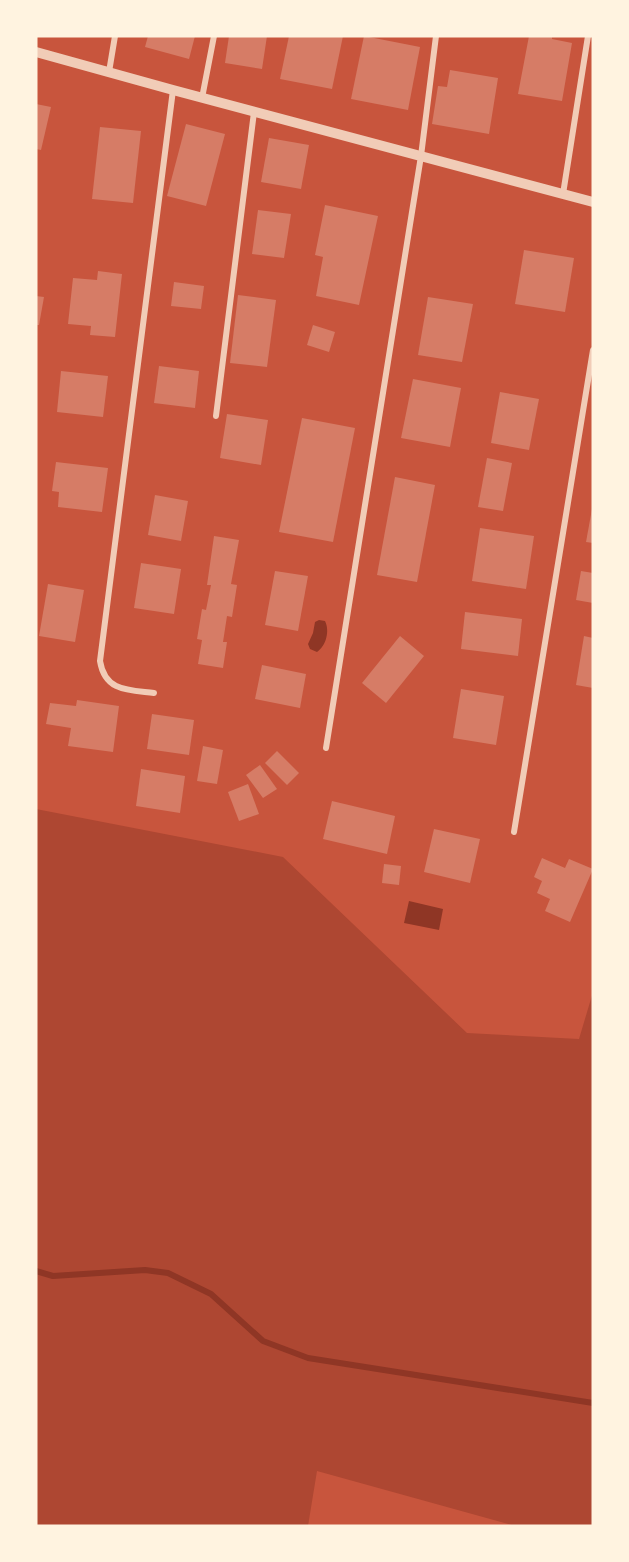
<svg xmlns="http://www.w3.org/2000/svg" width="629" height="1562" font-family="'Archivo Narrow',sans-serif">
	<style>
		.green { fill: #ae4732 }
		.water { fill: #8f3625 }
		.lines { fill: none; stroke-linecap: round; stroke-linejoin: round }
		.stream { stroke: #8f3625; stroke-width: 6 }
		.building { fill: #d67c66 }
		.minor { stroke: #f1ccb7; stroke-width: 6 }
		.tertiary { stroke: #f1ccb7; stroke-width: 10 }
	</style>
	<rect width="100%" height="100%" fill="#c8553d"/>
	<path class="green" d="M36 809 283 857 467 1033 579 1039 593 992V1526H515L317 1471 308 1526H36Z"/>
	<g class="water">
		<path d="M319 620 325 621C330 631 326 646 317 652L310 649 308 644 313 633 315 622Z"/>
		<path d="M409 901 443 909 439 930 404 923Z"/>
	</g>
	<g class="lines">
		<path class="stream" d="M36 1271 53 1276 145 1270 168 1273 211 1294 263 1341 308 1358 593 1403"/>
	</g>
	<g class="building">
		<path d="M148 36H195L189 59 145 47Z"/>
		<path d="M229 36H267L262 69 225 63Z"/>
		<path d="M289 36H343L332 89 280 79Z"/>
		<path d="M364 36 420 47 408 110 351 99Z"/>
		<path d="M529 36H552V39L572 43 562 101 518 94Z"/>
		<path d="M450 70 498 78 489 134 432 124 438 86 447 87Z"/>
		<path d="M36 104 51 107 41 150 36 149Z"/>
		<path d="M186 124 225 134 206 206 167 196Z"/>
		<path d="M100 127 141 131 133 203 92 199Z"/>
		<path d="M269 138 309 145 301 189 261 182Z"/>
		<path d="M325 205 378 216 359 305 316 296 323 257 315 255Z"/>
		<path d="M258 210 291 214 284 258 252 254Z"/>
		<path d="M524 250 574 258 565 312 515 304Z"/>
		<path d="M98 271 122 274 115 337 90 335 91 326 68 324 73 278 97 280Z"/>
		<path d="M174 282 204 286 201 309 171 306Z"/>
		<path d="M238 295 276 300 267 367 230 363Z"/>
		<path d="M36 296 44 297 39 325H36Z"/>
		<path d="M428 297 473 304 462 362 418 355Z"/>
		<path d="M313 325 335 332 329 352 307 345Z"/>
		<path d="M159 366 199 371 195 408 154 403Z"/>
		<path d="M61 371 108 376 103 417 57 412Z"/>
		<path d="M413 379 461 388 450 447 401 438Z"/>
		<path d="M500 392 539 399 529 450 491 443Z"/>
		<path d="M227 414 268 420 261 465 220 458Z"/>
		<path d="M302 418 355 428 333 542 279 532Z"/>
		<path d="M487 458 512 463 503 511 478 507Z"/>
		<path d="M56 462 108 468 102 512 58 507 59 492 52 491Z"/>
		<path d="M395 477 435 485 417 582 377 575Z"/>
		<path d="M155 495 188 501 181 541 148 535Z"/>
		<path d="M592 509H593V543L586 542Z"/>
		<path d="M480 528 534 536 526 589 472 581Z"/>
		<path d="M214 536 239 540 231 584 237 585 232 617 227 616 223 642H227L223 668 198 664 202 640 197 639 202 609 206 610 211 585H207Z"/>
		<path d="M141 563 181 569 174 614 134 608Z"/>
		<path d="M275 571 308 576 298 631 265 625Z"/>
		<path d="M581 571 593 573V603L576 600Z"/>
		<path d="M48 584 84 590 75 642 39 636Z"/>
		<path d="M465 612 522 619 518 656 461 649Z"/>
		<path d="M400 636 424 656 386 703 362 683Z"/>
		<path d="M584 636 593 638V688L576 685Z"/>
		<path d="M262 665 306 674 300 708 255 699Z"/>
		<path d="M461 689 504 696 496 745 453 738Z"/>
		<path d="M77 700 119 706 113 752 68 746 71 728 46 724 50 703 76 706Z"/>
		<path d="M152 714 194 720 189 755 147 749Z"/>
		<path d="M203 746 223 750 217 784 197 781Z"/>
		<path d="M277 751 299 773 287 785 265 763Z"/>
		<path d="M260 765 277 789 263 798 246 775Z"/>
		<path d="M141 769 185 776 180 813 136 806Z"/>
		<path d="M248 784 259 814 239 821 228 792Z"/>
		<path d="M332 801 395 816 387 854 323 839Z"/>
		<path d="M434 829 480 839 470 883 424 872Z"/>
		<path d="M542 858 565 868 569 859 593 869 570 922 545 911 550 899 537 893 542 881 534 877Z"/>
		<path d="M384 864 401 866 399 885 382 883Z"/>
	</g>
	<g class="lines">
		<g class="minor">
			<path d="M109 72 115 36"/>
			<path d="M202 98 214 36"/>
			<path d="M563 194 588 36"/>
			<path d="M216 416 254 112"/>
			<path d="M154 693C129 690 105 692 100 661L173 90"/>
			<path d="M326 748 421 156 436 36"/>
			<path d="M514 832 593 350"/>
		</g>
		<path class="tertiary" d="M36 52 173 90 593 202"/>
	</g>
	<rect width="629" height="1562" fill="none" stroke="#fff3e0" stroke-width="75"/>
</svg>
